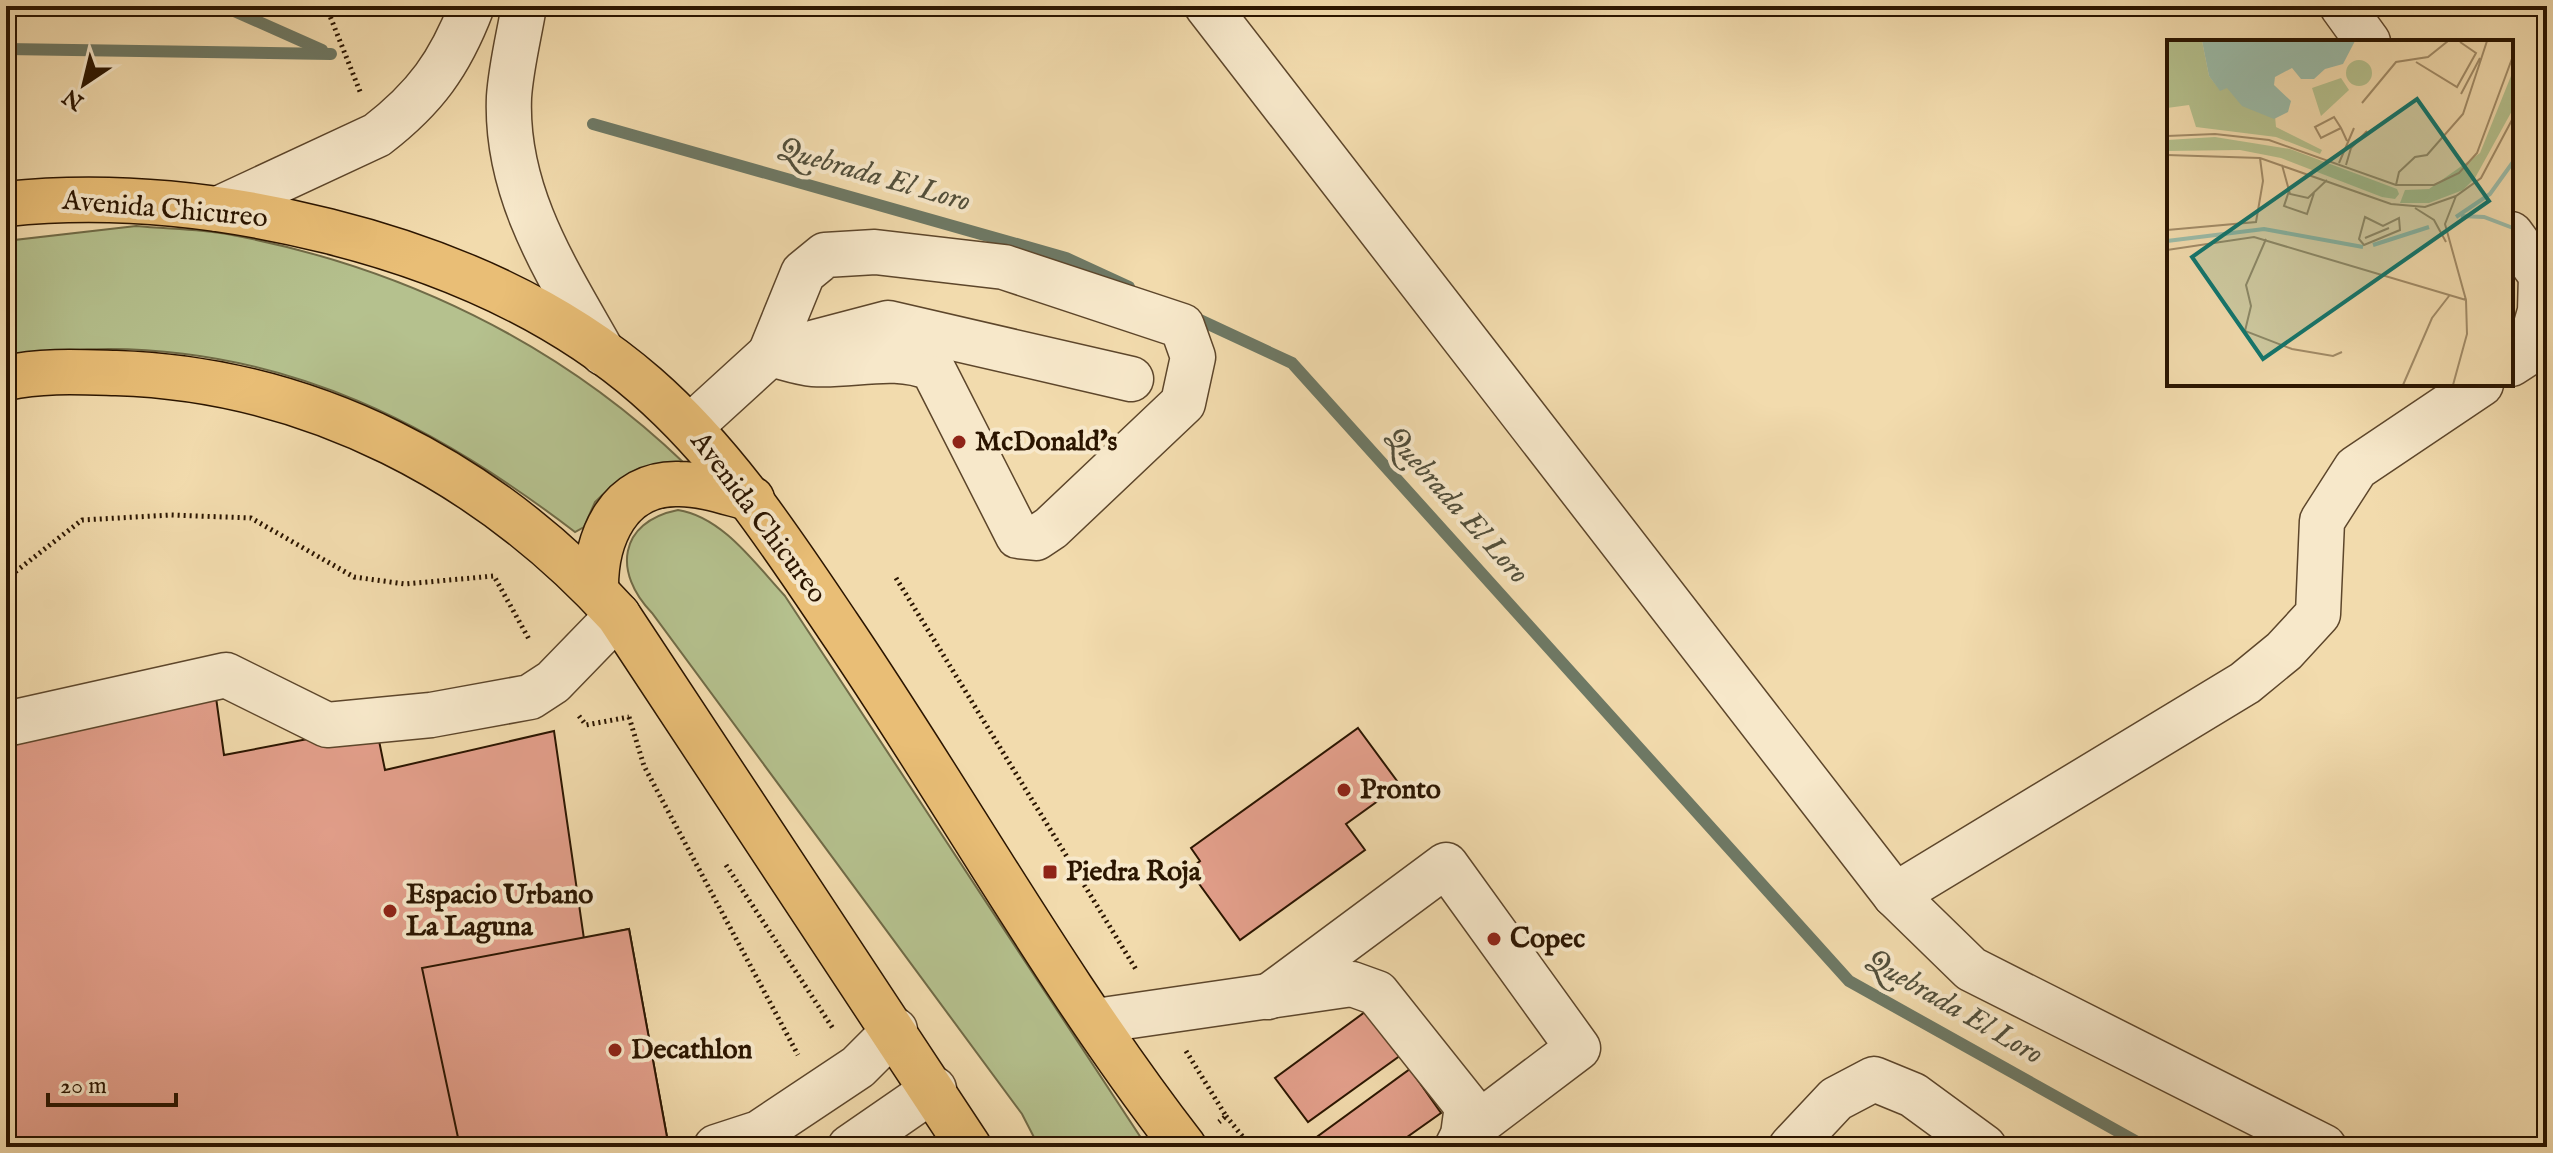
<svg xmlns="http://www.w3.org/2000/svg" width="2553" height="1153" font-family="'IM FELL English',serif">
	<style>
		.green { fill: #b5c18e; stroke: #706b47; stroke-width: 2 }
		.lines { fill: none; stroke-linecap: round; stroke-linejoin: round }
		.stream { stroke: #6e7965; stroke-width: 12 }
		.building { fill: #e39f8b; stroke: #2b1500; stroke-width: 2 }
		.minor-casing { stroke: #5d462b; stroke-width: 47 }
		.major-casing { stroke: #2b1500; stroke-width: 47 }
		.path { stroke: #2b1500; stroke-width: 5; stroke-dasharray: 2 4; stroke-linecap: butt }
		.minor { stroke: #f7e8ca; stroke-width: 44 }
		.major { stroke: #e9be76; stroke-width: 44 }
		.poi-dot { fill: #8f2418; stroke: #f7e8ca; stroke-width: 3 }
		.labels { text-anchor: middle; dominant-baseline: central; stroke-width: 8; stroke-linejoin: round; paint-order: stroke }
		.street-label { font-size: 28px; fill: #2b1500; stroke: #f7e8ca }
		.poi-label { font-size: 28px; font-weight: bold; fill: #2b1500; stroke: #f7e8ca; text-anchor: start }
		.water-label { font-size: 30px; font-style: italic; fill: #524f3b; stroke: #f7e8ca }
		.inset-river { fill: none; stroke: #9bbba8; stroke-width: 4 }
		.inset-road { fill: none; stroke: #a28c68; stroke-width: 2 }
		.view { fill: #0f766e; fill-opacity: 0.15; stroke: #0f766e; stroke-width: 4 }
		.inset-edge { fill: none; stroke: #2b1500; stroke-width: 4 }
	</style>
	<rect width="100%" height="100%" fill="#f2dbad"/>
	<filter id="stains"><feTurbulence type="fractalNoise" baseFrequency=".0025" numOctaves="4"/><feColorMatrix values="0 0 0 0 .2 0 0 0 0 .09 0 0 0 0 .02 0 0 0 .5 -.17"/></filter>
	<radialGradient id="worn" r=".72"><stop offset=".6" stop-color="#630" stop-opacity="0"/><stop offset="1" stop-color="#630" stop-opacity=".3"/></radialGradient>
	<g class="green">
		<path d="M136 226C166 229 198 229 227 234 400 266 558 342 684 463L641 470 615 483 595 502 584 527 575 532C435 425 290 350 109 349 75 349 40 353 6 355V241Z"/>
		<path d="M678 510C723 517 756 565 785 596L1147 1147H1039L1022 1114 652 613C613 573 618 522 678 510Z"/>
	</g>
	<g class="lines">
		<g class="stream">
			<path d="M223 6 322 50"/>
			<path d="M6 49 331 54"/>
			<path d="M593 124 1066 258 1129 287"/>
			<path d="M1189 315 1292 363 1849 981 2146 1147"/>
		</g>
	</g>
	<g class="building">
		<path d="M214 683 224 755 376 726 385 770 554 731 584 939 629 929 667 1137 606 1147H6V733Z"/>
		<path d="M1358 728 1400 785 1346 824 1365 850 1240 940 1189 870 1200 861 1191 848Z"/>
		<path d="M629 929 667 1137 606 1147H460L422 968Z"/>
		<path d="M1369 1009 1401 1055 1308 1122 1275 1078Z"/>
		<path d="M1410 1069 1441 1113 1393 1147H1320L1314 1139Z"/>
	</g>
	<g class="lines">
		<defs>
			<g id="minor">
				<path d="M524 6C519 36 511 67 509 97 505 194 558 273 603 353"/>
				<path d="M1207 6 1895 895 1971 969 2324 1147"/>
				<path d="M2342 6 2368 42"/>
				<path d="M218 209 377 135C425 98 450 64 472 6"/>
				<path d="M2511 234 2541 275 2540 311 2528 353 2511 364"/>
				<path d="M875 252 1004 267 1182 326 1193 357 1183 403 1051 528 1036 538 1018 536 933 369C895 352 852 367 813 364 799 363 784 357 770 354L803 273 825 255Z"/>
				<path d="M690 427 770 354 888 323 1131 379"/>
				<path d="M6 724 226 675 327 725 431 715 530 697 553 682 618 615"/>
				<path d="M1895 895 2245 683 2284 651 2318 614 2322 521 2356 468 2481 384"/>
				<path d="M1268 997 1446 865 1578 1048 1463 1135"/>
				<path d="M1096 1021 1352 984 1377 993 1467 1106 1463 1135 1457 1147"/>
				<path d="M716 1147 759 1133 858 1067 895 1030"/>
				<path d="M850 1147 934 1089"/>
				<path d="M1791 1147 1836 1099 1874 1079 1913 1095 1984 1147"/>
			</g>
			<g id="major">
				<path d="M6 204C113 193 224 205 328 231 444 260 555 307 646 386 725 455 780 540 838 626 955 798 1057 983 1184 1147"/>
				<path d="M6 378C41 370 80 372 116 373 311 379 488 472 618 615L969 1147"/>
				<path d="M596 591C595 539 618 482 679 484 704 484 728 493 752 499"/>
			</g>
		</defs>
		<use href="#minor" class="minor-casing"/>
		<use href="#major" class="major-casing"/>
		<g class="path">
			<path d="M326 6 361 94"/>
			<path d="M896 578 1137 971"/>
			<path d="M6 579 82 520 171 515 251 518 354 577 405 584 494 576 530 641"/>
			<path d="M579 716 586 725 629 717"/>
			<path d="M629 717 644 766 798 1055"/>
			<path d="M726 865 834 1030"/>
			<path d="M1186 1051 1226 1116 1219 1122"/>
			<path d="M1226 1116 1251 1147"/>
		</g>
		<use href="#minor" class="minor"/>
		<use href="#major" class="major"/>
	</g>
	<g class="poi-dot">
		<circle cx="959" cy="442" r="8"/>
		<circle cx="1344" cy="790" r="8"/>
		<rect x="1042" y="864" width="16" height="16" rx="4"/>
		<circle cx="390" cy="911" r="8"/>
		<circle cx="1494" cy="939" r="8"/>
		<circle cx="615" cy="1050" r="8"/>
	</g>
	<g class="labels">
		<g class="street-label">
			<text transform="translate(165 210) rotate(5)">Avenida Chicureo</text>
			<text transform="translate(758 518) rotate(53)">Avenida Chicureo</text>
		</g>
		<g class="poi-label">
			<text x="975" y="442">McDonald's</text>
			<text x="1360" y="790">Pronto</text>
			<text x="1066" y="872">Piedra Roja</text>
			<text x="406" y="895">Espacio Urbano<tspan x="406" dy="32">La Laguna</tspan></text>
			<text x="1510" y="939">Copec</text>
			<text x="631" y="1050">Decathlon</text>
		</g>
		<g class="water-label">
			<text transform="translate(874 176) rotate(16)">Quebrada El Loro</text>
			<text transform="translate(1456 506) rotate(48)">Quebrada El Loro</text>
			<text transform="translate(1954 1008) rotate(30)">Quebrada El Loro</text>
		</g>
	</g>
	<g transform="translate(2167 40)">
		<rect width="346" height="346" fill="#f2dbad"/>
		<path d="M0 1H35L42 36 53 50 60 47 74 62 108 76 109 87 155 110 153 114 109 97 29 87 22 65 0 68ZM179 33a13 13 0 1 1 26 0a13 13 0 1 1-26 0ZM346 31V69L308 138 296 150 262 163H233L238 150 262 149 313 113ZM174 38 182 50 154 76 145 48ZM48 97 123 109 230 149 232 154 228 159 215 157 114 118 73 110 0 111V100Z" fill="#b5c18e"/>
		<path d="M35 1H188L176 24 158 29 147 39H134L125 28 108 37 107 45 124 61 121 72 107 79 75 66 60 48 53 51 42 36Z" fill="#9bbba8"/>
		<path class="inset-river" d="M294 176 317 177 346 188M289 177 323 154 346 122M0 201 97 189 196 207M206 205 262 187"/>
		<path class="inset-road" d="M249 22 290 47 309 13 293 2M294 54 313 18M195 63 229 22 261 17 281 1M174 88 154 98 148 87 167 77 174 88 180 101M0 96 48 94 102 100 229 145H267L292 133 310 113 346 16M0 115 93 118 224 164 258 167 289 156 314 138 346 78M172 123 187 88M115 125 123 154 141 158 160 140M179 125 184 108 200 91M229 145 232 132 248 117 260 115 296 74 320 1M122 151 117 166 140 174 147 153M248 168 267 180 279 202M198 177 216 186 232 178 233 190 197 205 192 199ZM0 190 89 182 96 141 93 118M198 198 222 188M99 199 79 245 84 266 78 291 125 309 166 316 175 312M0 210 87 197 299 260M236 345 265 278 282 256M286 345 300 294 299 260 278 184 289 156"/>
		<path class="view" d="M250 59 322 161 96 319 25 217Z"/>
		<rect width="346" height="346" class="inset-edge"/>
	</g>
	<rect width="2553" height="1153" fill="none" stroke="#f2dbad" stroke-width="32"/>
	<rect x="8" y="8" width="2537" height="1137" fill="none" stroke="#2b1500" stroke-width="4"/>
	<rect x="16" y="16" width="2521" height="1121" fill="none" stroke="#2b1500" stroke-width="2"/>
	<g transform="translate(84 84) rotate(215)" stroke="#f7e8ca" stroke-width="6" paint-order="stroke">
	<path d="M0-6L14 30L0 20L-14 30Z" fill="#2b1500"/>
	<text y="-12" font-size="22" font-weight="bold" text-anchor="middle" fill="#2b1500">N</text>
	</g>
	<path d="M48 1093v12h128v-12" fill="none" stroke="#2b1500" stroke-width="4"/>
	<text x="60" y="1093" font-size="24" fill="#2b1500" stroke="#f7e8ca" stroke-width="6" paint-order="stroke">20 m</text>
	<rect width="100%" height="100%" filter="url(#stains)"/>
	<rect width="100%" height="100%" fill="url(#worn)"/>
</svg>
